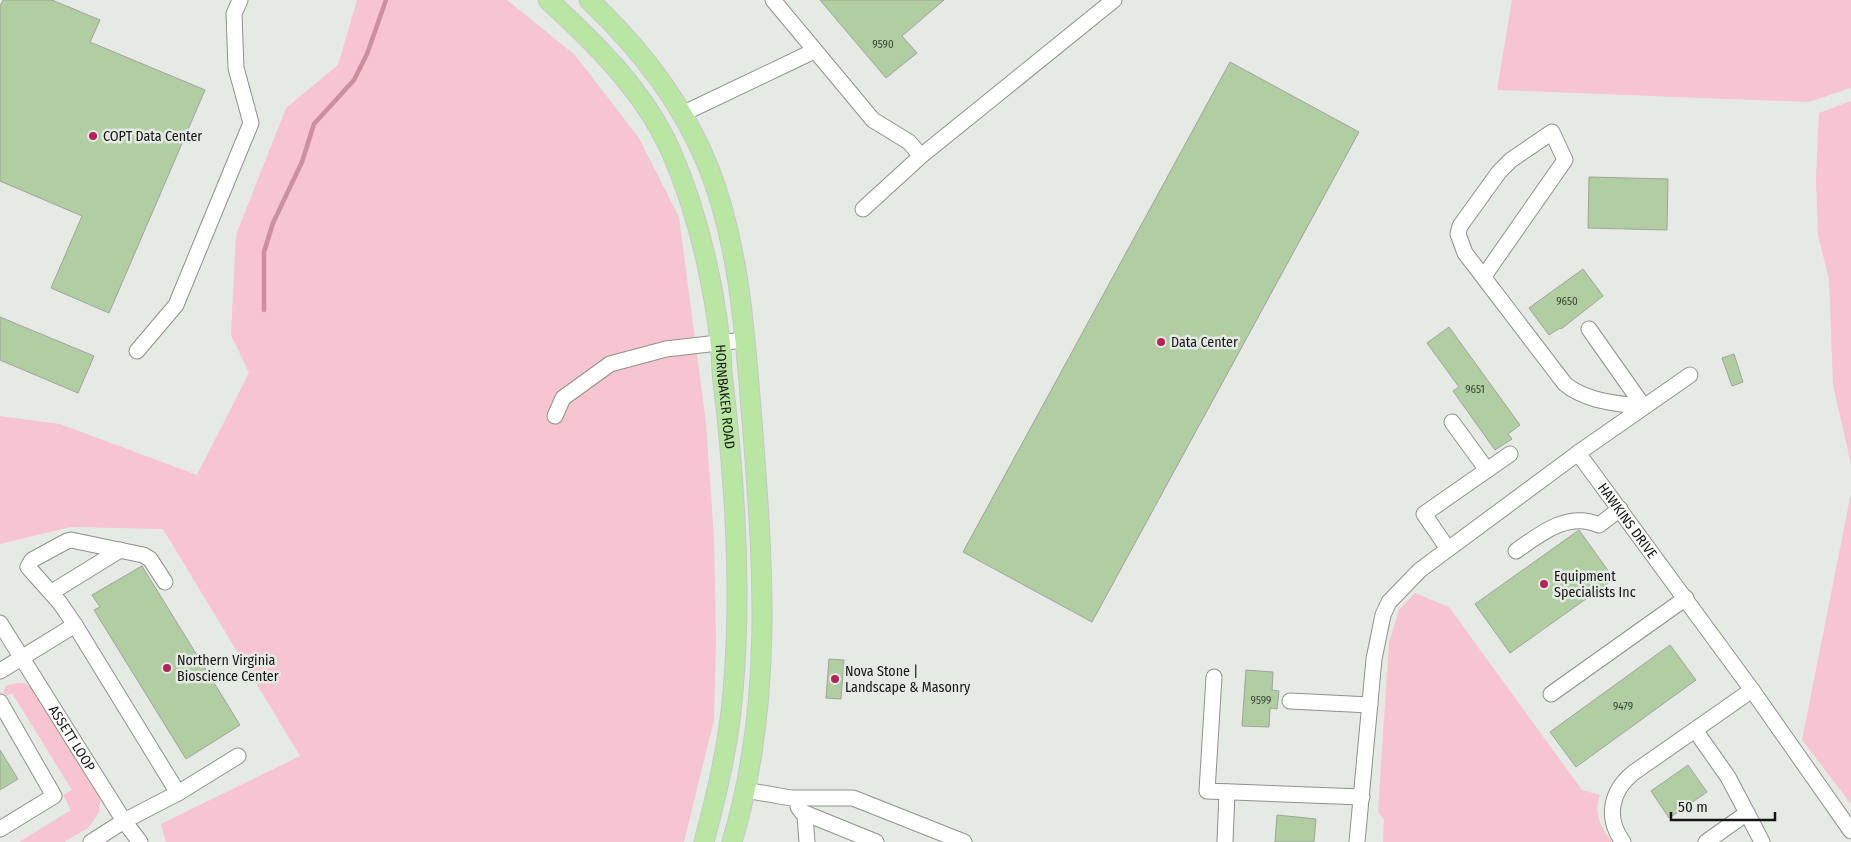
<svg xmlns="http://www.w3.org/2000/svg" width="1851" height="842" font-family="'Fira Sans Condensed',sans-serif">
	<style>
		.green { fill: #f6c5cf }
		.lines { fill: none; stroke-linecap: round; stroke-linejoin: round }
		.stream { stroke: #c9919d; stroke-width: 4.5 }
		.building { fill: #b0cea2; stroke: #a0a39e }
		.minor-casing { stroke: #8e918c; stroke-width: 17 }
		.major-casing { stroke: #c7c7c7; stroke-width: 21 }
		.minor { stroke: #fff; stroke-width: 15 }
		.major { stroke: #b9e7a3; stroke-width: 19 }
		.poi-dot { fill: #b32458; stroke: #e6eae5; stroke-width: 2 }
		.labels { text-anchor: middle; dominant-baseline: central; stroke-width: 5; stroke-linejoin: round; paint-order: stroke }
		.number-label { font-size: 11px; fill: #3c4438 }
		.poi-label { font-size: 14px; fill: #151614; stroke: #e6eae5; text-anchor: start }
		.street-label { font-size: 14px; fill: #151614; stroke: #e6eae5 }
	</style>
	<rect width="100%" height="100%" fill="#e6eae5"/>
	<g class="green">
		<path d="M357 0H507L575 55 639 138 679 217 706 423 714 537 716 639 714 720 684 842H166L161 824 300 756 163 529 71 527 0 544V416L60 424 197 475 249 373 231 335 236 235 286 108 338 65Z"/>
		<path d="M1512 0H1851V88L1809 102 1497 90Z"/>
		<path d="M1851 101V464L1833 385 1829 279 1818 235 1816 178 1819 113Z"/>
		<path d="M1851 493V804L1802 740Z"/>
		<path d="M1415 593 1449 607 1582 790 1600 795C1593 814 1601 827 1612 842H1383L1384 819 1378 812 1389 642 1399 610Z"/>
		<path d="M16 683H25L36 689 101 795 99 812 94 820 88 828 64 842H19L71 810 63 795 72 790 12 693 6 696 3 692 6 686Z"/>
	</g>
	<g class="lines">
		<path class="stream" d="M264 310V252L273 223 302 162 314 124 354 80 367 54 386 0"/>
	</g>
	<g class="building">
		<path d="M3 0H52L100 20 90 42 205 90 109 313 51 288 82 216 0 181V6Z"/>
		<path d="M820 0H944L902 36 917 53 886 78Z"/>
		<path d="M1230 62 1359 132 1092 622 963 552Z"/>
		<path d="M1589 177 1668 179 1667 230 1588 228Z"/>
		<path d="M1583 269 1603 296 1561 329 1560 328 1549 335 1529 308Z"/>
		<path d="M0 317 94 356 78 393 0 360Z"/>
		<path d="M1449 327 1520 425 1508 434 1512 439 1495 450 1453 391 1459 387 1427 343Z"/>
		<path d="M1734 354 1743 382 1732 386 1722 358Z"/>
		<path d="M1579 530 1614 579 1510 653 1475 604Z"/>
		<path d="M142 566 240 725 186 759 94 610 100 607 92 595Z"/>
		<path d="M1670 645 1696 680 1576 767 1550 732Z"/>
		<path d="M829 659 844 660 841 699 826 698Z"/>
		<path d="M1246 670 1273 672 1272 690 1279 691 1277 709 1270 708 1269 727 1242 726Z"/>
		<path d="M0 750 18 779 0 790Z"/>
		<path d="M1688 765 1707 792 1669 818 1651 791Z"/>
		<path d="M1277 815 1316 819 1314 842H1275Z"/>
	</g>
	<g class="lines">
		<defs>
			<g id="minor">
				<path d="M773 0 873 120 909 142 921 156 1114 0"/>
				<path d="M682 114 814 51"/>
				<path d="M863 209 921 156"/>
				<path d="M1484 276 1565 160 1552 132 1511 160 1499 172 1460 226 1458 234 1465 253 1565 384C1587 402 1617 403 1644 407L1589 329"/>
				<path d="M137 351 176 305 251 123 236 68 234 14 240 0"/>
				<path d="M555 416 563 398 610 364 666 349 744 340"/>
				<path d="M1452 422 1487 470"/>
				<path d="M1578 453 1690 375"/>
				<path d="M1448 549 1424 514 1510 454"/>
				<path d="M1516 551C1540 534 1568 511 1599 525L1620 509"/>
				<path d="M52 592 120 550"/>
				<path id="s1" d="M0 623 124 821 91 842"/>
				<path d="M75 625 60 603 28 567 32 560 67 541 71 540 143 555 150 559 165 582"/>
				<path d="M0 671 75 625 178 793 124 821 140 842"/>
				<path d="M1214 677 1207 791 1362 797"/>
				<path d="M1551 694 1686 598"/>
				<path d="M1290 701 1370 705"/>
				<path d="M0 702 54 796 0 829"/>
				<path d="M1695 730 1728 777 1747 813 1706 842"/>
				<path d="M745 790 791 798H853L964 842"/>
				<path d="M178 793 238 756"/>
				<path d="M798 807 805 816 807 842"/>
				<path d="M802 812 876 842"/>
				<path d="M1747 813 1762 842"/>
				<path d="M1225 842 1227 792"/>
				<path id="s2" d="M1357 842 1374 659 1383 615 1389 602 1420 570 1578 453 1752 690 1851 831"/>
				<path d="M1623 842C1605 818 1611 791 1633 773L1752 690"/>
			</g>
			<g id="major">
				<path id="s3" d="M548 0C595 43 643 90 670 149 697 210 712 275 720 341 722 354 721 368 723 381 735 482 742 590 733 692 729 743 717 793 704 842"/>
				<path d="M589 0C639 47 682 102 708 166 740 246 745 336 752 420 763 563 774 702 732 842"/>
			</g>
		</defs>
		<use href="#minor" class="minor-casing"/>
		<use href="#major" class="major-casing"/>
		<use href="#minor" class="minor"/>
		<use href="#major" class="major"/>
	</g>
	<g class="poi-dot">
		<circle cx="93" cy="136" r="5"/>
		<circle cx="1161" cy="342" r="5"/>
		<circle cx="1544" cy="584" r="5"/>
		<circle cx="167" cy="668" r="5"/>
		<circle cx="835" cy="679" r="5"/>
	</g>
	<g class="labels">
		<g class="number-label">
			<text x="883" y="44">9590</text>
			<text x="1567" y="301">9650</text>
			<text x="1475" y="389">9651</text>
			<text x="1261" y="700">9599</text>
			<text x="1623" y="706">9479</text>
		</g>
		<g class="poi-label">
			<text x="103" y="136">COPT Data Center</text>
			<text x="1171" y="342">Data Center</text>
			<text x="1554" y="576">Equipment<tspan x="1554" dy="16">Specialists Inc</tspan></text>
			<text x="177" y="660">Northern Virginia<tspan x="177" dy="16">Bioscience Center</tspan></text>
			<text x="845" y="671">Nova Stone |<tspan x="845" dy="16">Landscape &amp; Masonry</tspan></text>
		</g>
		<g class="street-label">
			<text stroke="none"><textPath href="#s3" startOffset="449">HORNBAKER ROAD</textPath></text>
			<text stroke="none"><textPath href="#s2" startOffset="568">HAWKINS DRIVE</textPath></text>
			<text stroke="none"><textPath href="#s1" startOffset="136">ASSETT LOOP</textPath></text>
		</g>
	</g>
	<path d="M1671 812v8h104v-8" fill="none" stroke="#151614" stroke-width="2.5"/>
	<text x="1678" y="812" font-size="15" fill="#151614" stroke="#e6eae5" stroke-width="4" paint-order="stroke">50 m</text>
</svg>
